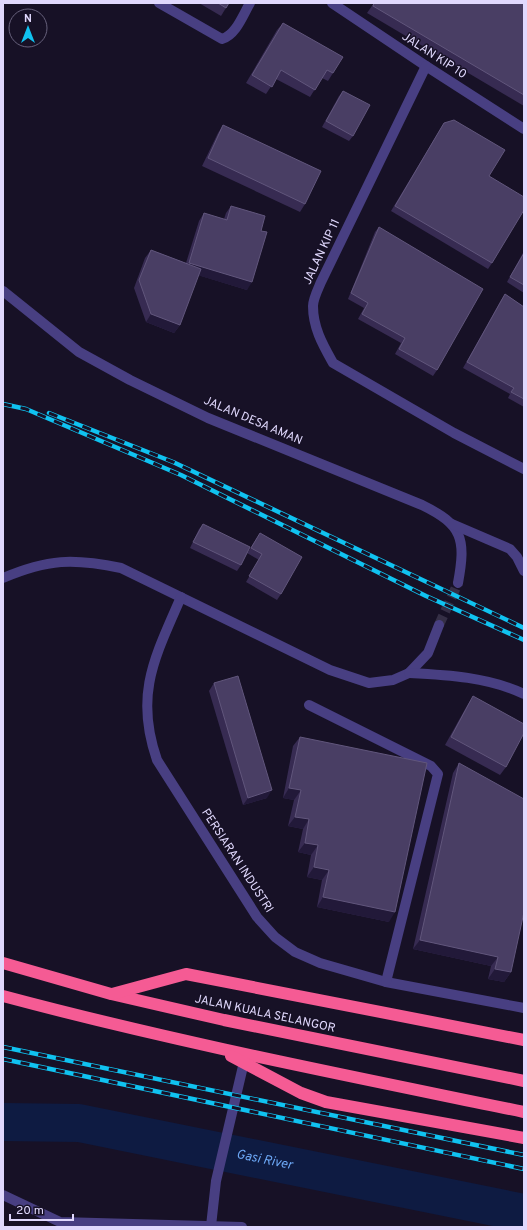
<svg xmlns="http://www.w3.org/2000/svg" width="527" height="1230" font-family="Overpass,sans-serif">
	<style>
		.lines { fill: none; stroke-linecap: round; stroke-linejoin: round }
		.river { stroke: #0e1b42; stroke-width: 38 }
		.minor-tunnel { stroke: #352f46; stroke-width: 10; stroke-dasharray: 10 5; stroke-linecap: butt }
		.minor { stroke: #483f82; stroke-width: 10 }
		.highway { stroke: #f55b94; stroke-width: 12 }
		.rail-casing { stroke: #10c2f0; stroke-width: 4.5 }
		.rail { stroke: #171126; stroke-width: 3; stroke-dasharray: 9; stroke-linecap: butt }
		.wall { fill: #372b52 }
		.shaded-wall { fill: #221939 }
		.building { fill: #493e64; stroke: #61567c }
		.labels { text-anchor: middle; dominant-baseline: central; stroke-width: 3; stroke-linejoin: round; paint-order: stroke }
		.street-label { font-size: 12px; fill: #e0d8fd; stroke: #171126 }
		.water-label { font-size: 13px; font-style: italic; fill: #6da8f6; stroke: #171126 }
	</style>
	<rect width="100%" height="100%" fill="#171126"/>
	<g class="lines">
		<path class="river" id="s1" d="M3 1122 79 1123 524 1213"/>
		<path class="minor-tunnel" d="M439 625 458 583"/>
		<g class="minor">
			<path d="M159 3 222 39C236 35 243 15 250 3"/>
			<path d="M332 3 426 66 524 129"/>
			<path d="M426 66 321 282C318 289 313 299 313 306 313 328 323 345 333 363L454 433 524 469"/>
			<path d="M3 291 79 352 130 380 208 418 422 505C463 525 466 539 458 583"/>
			<path d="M452 524 510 549 517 557 524 571"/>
			<path d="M3 578C48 559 73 558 121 568L330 670 369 683 393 680 409 673 428 653 439 625"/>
			<path d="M181 597C155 657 134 694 157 760L257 917 275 937 295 952 320 963 386 982 524 1008"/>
			<path d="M409 673C448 675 488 677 524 694"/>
			<path d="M309 705 431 766 438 774 386 982"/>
			<path d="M3 1195 60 1222 242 1227"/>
			<path d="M211 1226 216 1181 244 1062"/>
		</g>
		<g class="highway">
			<path d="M3 963 111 994 224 1020 524 1081"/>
			<path d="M112 994 186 974 524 1040"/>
			<path d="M3 996C175 1042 350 1076 524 1112"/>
			<path d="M231 1056 301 1093 326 1102 524 1138"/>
		</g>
		<defs>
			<g id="rail">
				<path d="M3 404 26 409 181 475 426 596 524 640"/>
				<path d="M49 413 173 462 524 628"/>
				<path d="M3 1047 524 1155"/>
				<path d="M3 1059 524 1169"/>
			</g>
		</defs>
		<use href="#rail" class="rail-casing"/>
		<use href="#rail" class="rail"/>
	</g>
	<g class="wall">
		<path d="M199 3H229L221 16Z"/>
		<path d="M374 3H524V106L367 13Z"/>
		<path d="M283 23 333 73 328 81 322 78 310 97 276 79 266 94 246 83 277 30Z"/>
		<path d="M343 91 353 136 349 141 322 127 339 96Z"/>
		<path d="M444 123 489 176 492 263 488 269 391 211Z"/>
		<path d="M223 125 305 204 300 212 202 166 218 133Z"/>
		<path d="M231 206 261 231 247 290 198 275 180 325 174 333 146 322 134 288 145 258 151 250 186 263 199 221 204 213 224 219 226 213Z"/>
		<path d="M379 227 437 370 433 376 395 354 401 343 358 319 364 308 348 299 375 232Z"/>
		<path d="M524 251V293L507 282Z"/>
		<path d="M505 294 524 307V407L508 398 510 394 463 368 501 300Z"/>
		<path d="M203 524 248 552 260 533 281 594 277 600 246 582 259 560 247 553 241 565 237 571 190 548 199 529Z"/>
		<path d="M214 683 267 798 243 805 209 691Z"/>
		<path d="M473 696 506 767 500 775 445 745 468 704Z"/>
		<path d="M300 737 389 922 317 907 322 880 307 877 311 855 298 852 303 829 288 826 294 800 283 798 293 746Z"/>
		<path d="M459 763 511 972 504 982 488 979 491 966 413 949 453 773Z"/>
	</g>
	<g class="shaded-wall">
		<path d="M189 263 252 282 247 290 184 271Z"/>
		<path d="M151 314 180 325 174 333 146 322Z"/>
		<path d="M289 788 301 790 294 800 283 798Z"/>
		<path d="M272 790 267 798 243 805 248 798Z"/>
		<path d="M295 817 309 819 303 829 288 826Z"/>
		<path d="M305 843 318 845 311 855 298 852Z"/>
		<path d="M314 867 329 870 322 880 307 877Z"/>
		<path d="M323 897 395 912 389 922 317 907Z"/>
		<path d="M420 940 498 957 491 966 413 949Z"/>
		<path d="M495 969 511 972 504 982 488 979Z"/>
	</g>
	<g class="building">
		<path d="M218 3H229L226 8Z"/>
		<path d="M374 3H524V95L373 6Z"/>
		<path d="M283 23 343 57 333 73 327 70 315 90 281 70 272 87 252 75Z"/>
		<path d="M343 91 370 105 353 136 326 121Z"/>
		<path d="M454 120 505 150 489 176 524 197V210L492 263 395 206 444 123Z"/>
		<path d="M223 125 321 171 305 204 208 158Z"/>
		<path d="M231 206 265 216 261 231 267 232 252 282 189 263 204 213 227 220Z"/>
		<path d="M379 227 483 289 437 370 399 349 405 338 362 314 368 303 351 293Z"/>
		<path d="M151 250 201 269 180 325 151 314 139 280Z"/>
		<path d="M524 253V285L510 277Z"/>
		<path d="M505 294 524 307V399L511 392 514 388 467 362Z"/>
		<path d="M203 524 250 547 241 565 193 542Z"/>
		<path d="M260 533 302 557 281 594 249 576 262 554 251 548Z"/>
		<path d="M238 676 272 790 248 798 214 683Z"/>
		<path d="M473 696 524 724V733L506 767 451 737Z"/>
		<path d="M300 737 427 763 395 912 323 897 329 870 314 867 318 845 305 843 309 819 295 817 301 790 289 788Z"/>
		<path d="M459 763 524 799V912L511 972 495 969 498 957 420 940Z"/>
	</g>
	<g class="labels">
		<g class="street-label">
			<text transform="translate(434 56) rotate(33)">JALAN KIP 10</text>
			<text transform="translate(322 252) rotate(-65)">JALAN KIP 11</text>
			<text transform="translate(253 421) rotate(23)">JALAN DESA AMAN</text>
			<text transform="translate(237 861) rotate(57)">PERSIARAN INDUSTRI</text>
			<text transform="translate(265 1014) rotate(12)">JALAN KUALA SELANGOR</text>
		</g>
		<g class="water-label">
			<text stroke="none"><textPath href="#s1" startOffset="265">Gasi River</textPath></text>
		</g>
	</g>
	<rect width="527" height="1230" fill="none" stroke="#e0d8fd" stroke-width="8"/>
	<g transform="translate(28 28)"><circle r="19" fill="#171126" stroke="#67617c"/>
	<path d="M0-3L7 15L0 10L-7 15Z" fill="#10c2f0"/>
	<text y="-6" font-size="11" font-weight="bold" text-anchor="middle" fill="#e0d8fd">N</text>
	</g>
	<path d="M10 1214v6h63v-6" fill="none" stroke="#e0d8fd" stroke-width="2"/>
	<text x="16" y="1214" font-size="12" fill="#e0d8fd" stroke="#171126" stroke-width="3" paint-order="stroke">20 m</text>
</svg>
